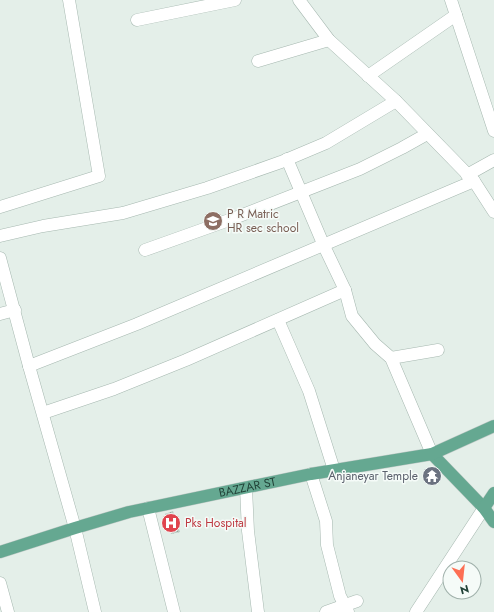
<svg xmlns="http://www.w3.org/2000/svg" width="494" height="612" font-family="Jost,sans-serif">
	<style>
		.building { fill: url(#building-back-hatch) }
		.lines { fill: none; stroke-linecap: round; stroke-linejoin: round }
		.minor-casing { stroke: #a6b8b0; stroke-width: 13 }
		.major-casing { stroke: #c1cac7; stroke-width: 13 }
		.minor { stroke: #fff; stroke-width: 12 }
		.major { stroke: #65a891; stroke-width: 12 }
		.labels { text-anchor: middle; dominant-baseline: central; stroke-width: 3; stroke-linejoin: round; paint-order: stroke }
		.education-label { font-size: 12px; fill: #785e54; stroke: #f5fbf8; text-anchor: start }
		.worship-label { font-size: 12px; fill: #5b616d; stroke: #f5fbf8; text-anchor: end }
		.street-label { font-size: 12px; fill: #214237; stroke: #f5fbf8 }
		.health-label { font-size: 12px; fill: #be3a42; stroke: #f5fbf8; text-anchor: start }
	</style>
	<defs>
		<pattern id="building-back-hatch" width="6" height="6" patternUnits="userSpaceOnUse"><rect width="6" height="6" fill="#b9cac2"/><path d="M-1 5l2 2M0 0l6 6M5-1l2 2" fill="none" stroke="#96a69e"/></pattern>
	</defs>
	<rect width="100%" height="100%" fill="#e4efe9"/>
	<path class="building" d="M173 511 180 532 171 534 165 514Z"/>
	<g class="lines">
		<defs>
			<g id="minor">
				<path d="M299 0 329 40 396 101 474 181 494 212"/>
				<path d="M451 0 494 131"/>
				<path d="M137 20 235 0"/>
				<path d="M258 61 329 40"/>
				<path d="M368 76 456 15"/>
				<path d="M287 159 324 246 345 290 352 316 375 344 391 358 432 454"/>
				<path d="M467 175 494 160"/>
				<path d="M0 207 99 176 69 0"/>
				<path d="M0 236 43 226 123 213 207 188 281 162 326 143 396 101"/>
				<path d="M145 250 232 219 360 169 402 148 427 134"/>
				<path d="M0 258 29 366 75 528 95 612"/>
				<path d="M0 314 15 310"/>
				<path d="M278 320 309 391 334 470"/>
				<path d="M391 358 438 350"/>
				<path d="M29 366 137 324 474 181"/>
				<path d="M43 413 114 389 186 360 345 290"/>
				<path d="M311 474 326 521 327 545 340 596 348 612"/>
				<path d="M246 488 248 531 258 612"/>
				<path d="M148 508 174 612"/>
				<path d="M0 583 8 612"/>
				<path d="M326 612 357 601"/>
				<path d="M416 612 484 508"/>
			</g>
			<g id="major">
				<path d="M432 454 484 508 494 522"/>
				<path d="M484 508 494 493"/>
				<path id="s1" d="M0 552 75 528 129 512 311 474 432 454 494 426"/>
			</g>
		</defs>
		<use href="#minor" class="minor-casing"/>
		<use href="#major" class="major-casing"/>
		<use href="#minor" class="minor"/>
		<use href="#major" class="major"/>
	</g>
	<defs>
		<symbol id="school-disc" viewBox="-11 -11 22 22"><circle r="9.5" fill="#8d6e63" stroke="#f5fbf8"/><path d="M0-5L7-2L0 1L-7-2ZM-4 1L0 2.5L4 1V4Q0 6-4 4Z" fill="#fff"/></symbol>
		<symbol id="temple-disc" viewBox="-11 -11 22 22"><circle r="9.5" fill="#6b7280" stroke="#f5fbf8"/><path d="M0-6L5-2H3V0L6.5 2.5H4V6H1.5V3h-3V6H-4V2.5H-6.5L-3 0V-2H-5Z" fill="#fff"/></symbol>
		<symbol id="hospital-disc" viewBox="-11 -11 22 22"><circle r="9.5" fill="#e0444e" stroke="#f5fbf8"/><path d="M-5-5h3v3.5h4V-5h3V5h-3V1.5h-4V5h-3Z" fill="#fff"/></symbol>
	</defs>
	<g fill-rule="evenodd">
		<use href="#school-disc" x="202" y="210" width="22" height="22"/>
		<use href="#temple-disc" x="421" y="465" width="22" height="22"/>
		<use href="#hospital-disc" x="160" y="512" width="22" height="22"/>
	</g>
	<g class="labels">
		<g class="education-label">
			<text x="227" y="214">P R Matric<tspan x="227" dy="14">HR sec school</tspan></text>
		</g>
		<g class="worship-label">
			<text x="418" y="476">Anjaneyar Temple</text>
		</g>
		<g class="street-label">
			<text stroke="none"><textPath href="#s1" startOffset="256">BAZZAR ST</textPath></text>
		</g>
		<g class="health-label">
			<text x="185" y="523">Pks Hospital</text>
		</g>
	</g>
	<g transform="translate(462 580) rotate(165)"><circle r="19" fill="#f5fbf8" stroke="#a0b1ab"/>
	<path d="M0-3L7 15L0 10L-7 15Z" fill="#fd6f54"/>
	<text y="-6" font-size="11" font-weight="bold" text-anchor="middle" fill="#214237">N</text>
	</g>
</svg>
